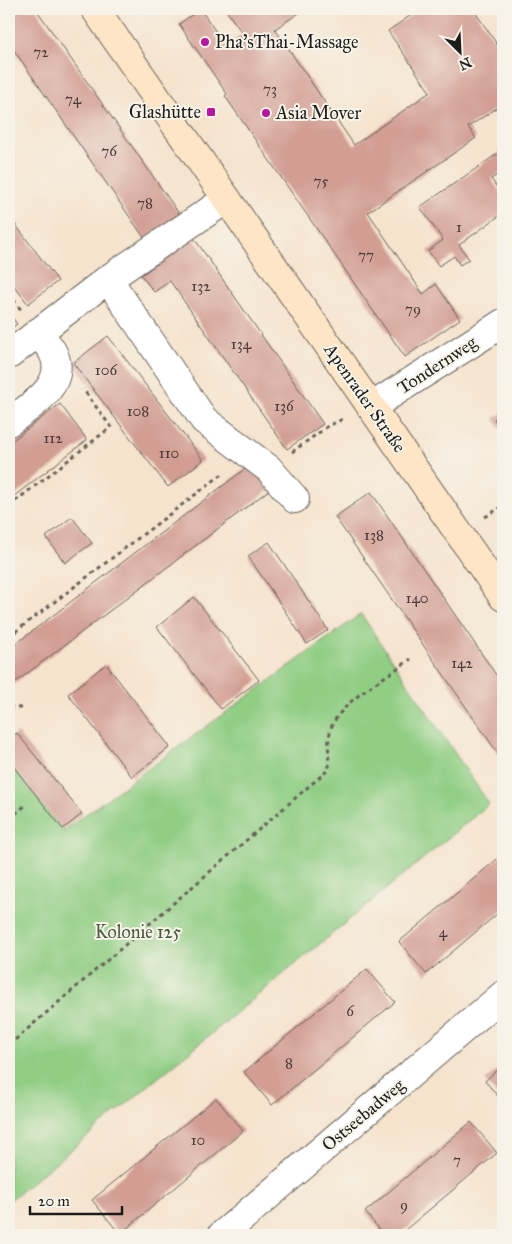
<svg xmlns="http://www.w3.org/2000/svg" width="512" height="1244" font-family="'IM FELL Great Primer',serif">
	<style>
		.green { fill: #90ce84; stroke: #567550 }
		.building { fill: #d29d93 }
		.lines { fill: none; stroke-linecap: round; stroke-linejoin: round }
		.minor-casing { stroke: #68625a; stroke-width: 30 }
		.secondary-casing { stroke: #68625a; stroke-width: 30 }
		.path { stroke: #68625a; stroke-width: 3; stroke-dasharray: 4 4; stroke-linecap: butt }
		.minor { stroke: #fff; stroke-width: 28 }
		.secondary { stroke: #fde5c5; stroke-width: 28 }
		.poi-dot { fill: #b5179e; stroke: #f7f3e8; stroke-width: 2 }
		.labels { text-anchor: middle; dominant-baseline: central; stroke-width: 4; stroke-linejoin: round; paint-order: stroke }
		.number-label { font-size: 15px; fill: #4a3c3a }
		.poi-label { font-size: 18px; fill: #1c1c1c; stroke: #f7f3e8; text-anchor: start }
		.street-label { font-size: 18px; fill: #1c1c1c; stroke: #f7f3e8 }
		.park-label { font-size: 18px; fill: #455a40; stroke: #f7f3e8 }
	</style>
	<rect width="100%" height="100%" fill="#f7f3e8"/>
	<filter id="ink" filterUnits="userSpaceOnUse"><feTurbulence type="fractalNoise" baseFrequency=".02" numOctaves="2"/><feDisplacementMap in="SourceGraphic" scale="10" xChannelSelector="R" yChannelSelector="G"/><feConvolveMatrix kernelMatrix="1 2 1 2 8 2 1 2 1" color-interpolation-filters="sRGB"/></filter>
	<filter id="wash" filterUnits="userSpaceOnUse"><feTurbulence type="fractalNoise" baseFrequency=".0096" numOctaves="4" result="noise"/><feDisplacementMap in="SourceGraphic" scale="20" xChannelSelector="R" yChannelSelector="G"/><feGaussianBlur stdDeviation="1.12" result="paint"/><feColorMatrix in="noise" values="0 0 0 0 0 0 0 0 0 0 0 0 0 0 0 0 0 1.4 0 .05"/><feComposite in="paint" operator="in"/></filter>
	<g filter="url(#wash)">
		<rect width="100%" height="100%" fill="#f5e3cd"/>
		<path class="green" d="M361 614 489 804 9 1201V763L63 831Z"/>
		<g id="blocks">
			<g class="building">
				<path d="M9 9H36L180 215 145 239 9 43Z"/>
				<path d="M200 9 226 46 243 34 225 9H305L275 29 354 145 430 92 388 31 420 9H473L503 53V104L468 127 476 138 368 212 423 294 436 284 460 319 405 357 225 96 227 94 179 24Z"/>
				<path d="M503 150V171L491 179 503 196V213L459 245 469 259 460 265 454 256 439 266 428 251 443 240 420 207Z"/>
				<path d="M9 216 58 281 28 304 9 279Z"/>
				<path d="M194 238 323 424 287 449 170 281 154 292 141 275Z"/>
				<path d="M9 313 17 324 9 330Z"/>
				<path d="M108 336 203 460 168 487 73 363Z"/>
				<path d="M60 404 87 440 9 500V443Z"/>
				<path d="M503 412V433L494 419Z"/>
				<path d="M250 465 269 490 12 685 9 680V649Z"/>
				<path d="M371 492 503 685V761L335 517Z"/>
				<path d="M72 517 92 543 65 563 46 537Z"/>
				<path d="M269 542 328 630 307 644 248 556Z"/>
				<path d="M194 597 259 680 221 709 157 627Z"/>
				<path d="M106 664 170 747 132 777 68 694Z"/>
				<path d="M17 733 82 814 63 829 9 761V739Z"/>
				<path d="M503 854V909L426 974 399 942Z"/>
				<path d="M367 969 395 1002 272 1105 244 1072Z"/>
				<path d="M503 1065V1102L485 1081Z"/>
				<path d="M216 1098 243 1131 120 1234 92 1200Z"/>
				<path d="M471 1122 497 1153 399 1235H384L365 1212Z"/>
			</g>
		</g>
	</g>
	<g filter="url(#ink)">
		<use href="#blocks" fill-opacity="0" stroke="#68625a" stroke-width="1"/>
		<g class="lines">
			<defs>
				<g id="minor">
					<path d="M108 279 204 420 269 469 295 499"/>
					<path d="M9 355 108 279 227 199"/>
					<path d="M371 407 503 323"/>
					<path d="M9 422C29 407 67 386 54 355 51 347 43 340 38 332"/>
					<path d="M222 1235 503 995"/>
				</g>
				<path id="secondary" d="M95 9 503 597"/>
			</defs>
			<use href="#minor" class="minor-casing"/>
			<use href="#secondary" class="secondary-casing"/>
			<g class="path">
				<path d="M9 293 21 310"/>
				<path d="M292 452 328 426 343 419"/>
				<path d="M9 506 111 427 83 389"/>
				<path d="M485 517 503 506"/>
				<path d="M9 633 11 635 225 472"/>
				<path d="M9 707 21 708"/>
				<path d="M9 819 27 804"/>
				<path d="M9 1045 329 769C329 753 326 733 335 720 350 696 388 676 411 659"/>
			</g>
			<use href="#minor" class="minor"/>
			<use href="#secondary" class="secondary"/>
		</g>
	</g>
	<g class="poi-dot">
		<circle cx="205" cy="42" r="5"/>
		<rect x="206" y="107" width="10" height="10" rx="2.5"/>
		<circle cx="266" cy="113" r="5"/>
	</g>
	<g class="labels">
		<g class="number-label">
			<text x="41" y="52">72</text>
			<text x="270" y="89">73</text>
			<text x="73" y="99">74</text>
			<text x="109" y="151">76</text>
			<text x="321" y="181">75</text>
			<text x="145" y="203">78</text>
			<text x="459" y="227">1</text>
			<text x="366" y="255">77</text>
			<text x="201" y="286">132</text>
			<text x="413" y="309">79</text>
			<text x="241" y="344">134</text>
			<text x="106" y="370">106</text>
			<text x="284" y="406">136</text>
			<text x="138" y="411">108</text>
			<text x="53" y="438">112</text>
			<text x="169" y="453">110</text>
			<text x="374" y="535">138</text>
			<text x="417" y="598">140</text>
			<text x="462" y="663">142</text>
			<text x="443" y="932">4</text>
			<text x="350" y="1011">6</text>
			<text x="289" y="1063">8</text>
			<text x="198" y="1140">10</text>
			<text x="457" y="1160">7</text>
			<text x="404" y="1205">9</text>
		</g>
		<g class="poi-label">
			<text x="215" y="42">Pha'sThai-Massage</text>
			<text x="201" y="112" text-anchor="end">Glashütte</text>
			<text x="276" y="113">Asia Mover</text>
		</g>
		<g class="street-label">
			<text transform="translate(437 365) rotate(-33)">Tondernweg</text>
			<text transform="translate(365 398) rotate(55)">Apenrader Straße</text>
			<text transform="translate(363 1115) rotate(-40)">Ostseebadweg</text>
		</g>
		<g class="park-label">
			<text x="138" y="932">Kolonie 125</text>
		</g>
	</g>
	<rect width="512" height="1244" fill="none" stroke="#f7f3e8" stroke-width="30"/>
	<g transform="translate(460 52) rotate(156)" stroke="#f7f3e8" stroke-width="4" paint-order="stroke">
	<path d="M0-4L9 19L0 12L-9 19Z" fill="#1c1c1c"/>
	<text y="-8" font-size="14" font-weight="bold" text-anchor="middle" fill="#1c1c1c">N</text>
	</g>
	<path d="M30 1206v8h92v-8" fill="none" stroke="#1c1c1c" stroke-width="2.5"/>
	<text x="38" y="1206" font-size="15" fill="#1c1c1c" stroke="#f7f3e8" stroke-width="4" paint-order="stroke">20 m</text>
</svg>
